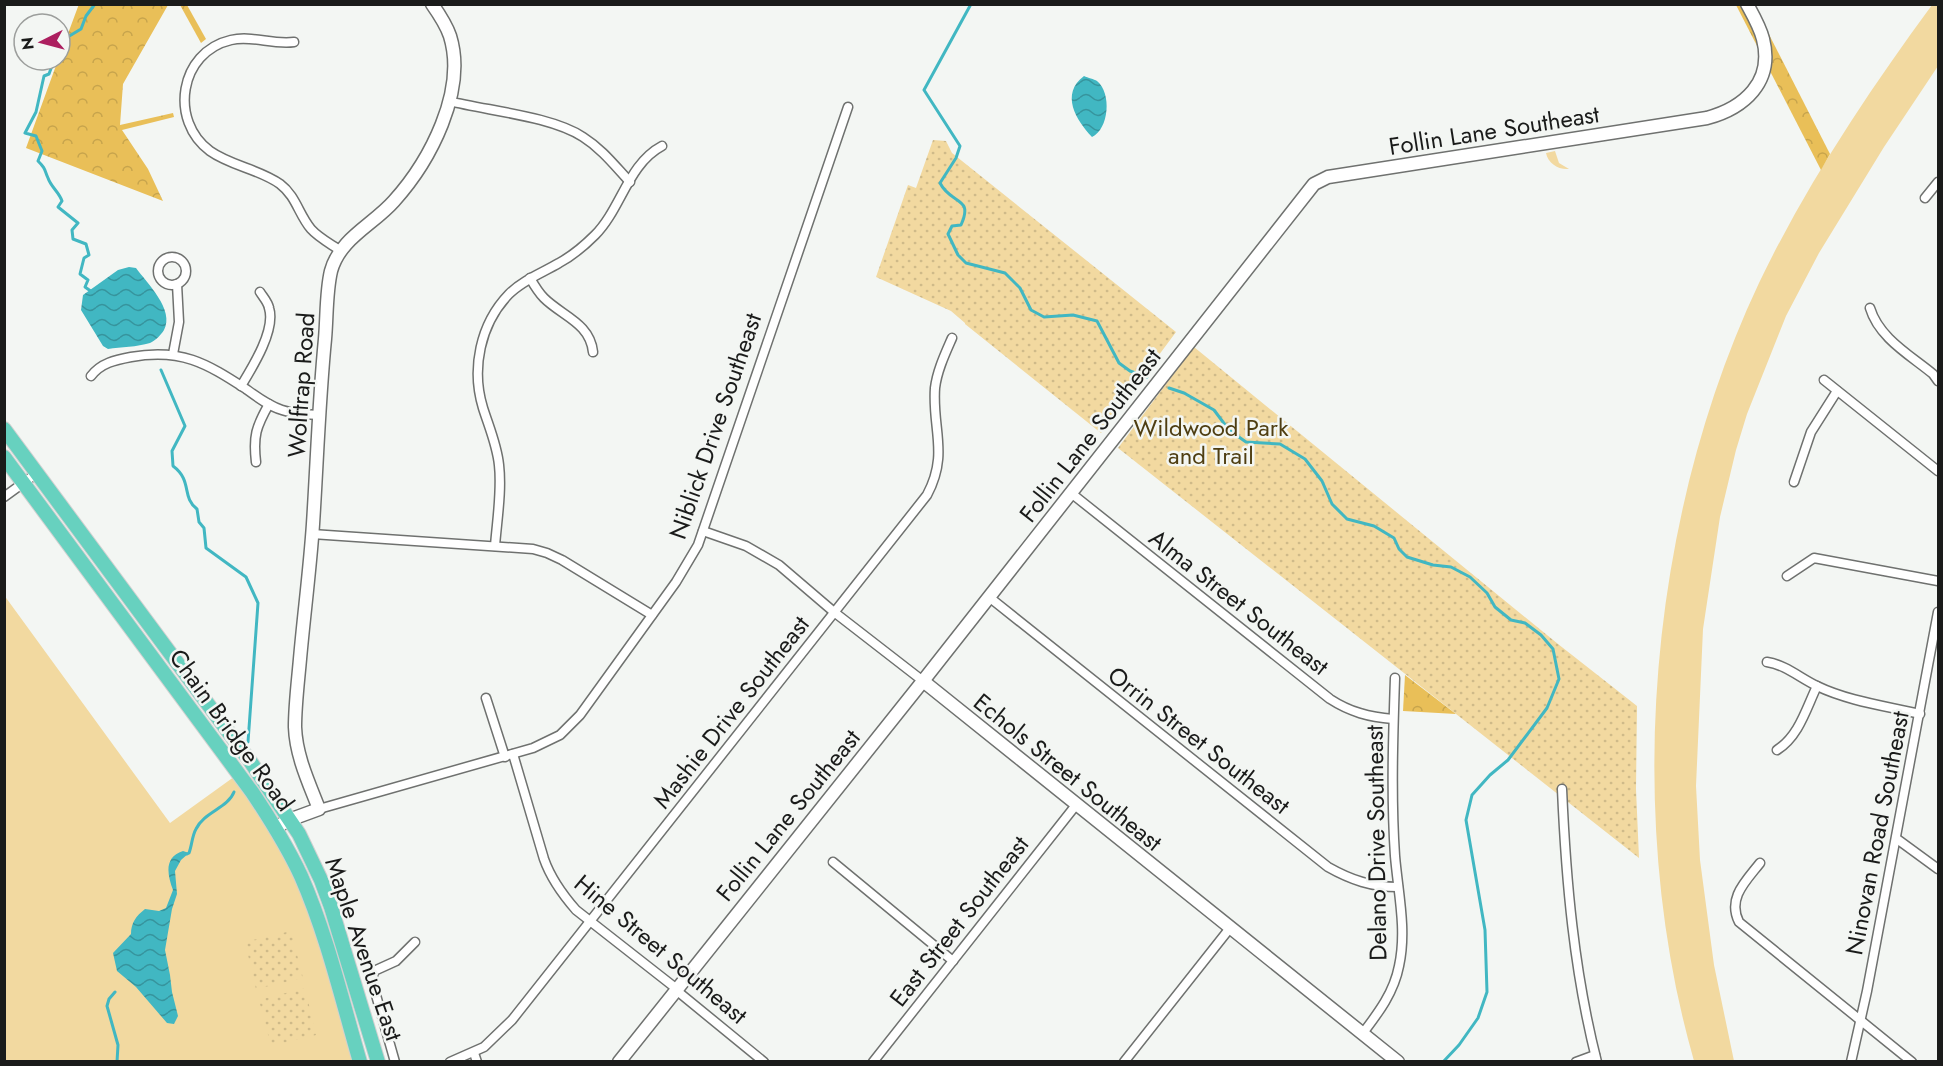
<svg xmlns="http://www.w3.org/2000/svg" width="1943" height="1066" font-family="Jost,sans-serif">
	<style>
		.grass { fill: #f2d9a0 }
		.forest { fill: url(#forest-crowns) }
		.park { fill: url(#park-dots) }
		.water { fill: url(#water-waves) }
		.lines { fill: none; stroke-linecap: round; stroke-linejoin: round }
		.stream { stroke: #41b7c2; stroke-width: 3 }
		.street-casing { stroke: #6f716f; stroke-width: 11 }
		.secondary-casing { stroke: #6f716f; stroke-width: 15 }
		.primary-casing { stroke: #d1d1d1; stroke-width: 16 }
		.street { stroke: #fff; stroke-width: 8 }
		.secondary { stroke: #fff; stroke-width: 12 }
		.primary { stroke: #67d1bf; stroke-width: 14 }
		.labels { text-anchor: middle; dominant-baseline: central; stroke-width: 5; stroke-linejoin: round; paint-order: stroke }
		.street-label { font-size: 24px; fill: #1a1b1a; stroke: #f3f6f3 }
		.park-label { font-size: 24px; fill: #4f3e12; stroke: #f3f6f3 }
	</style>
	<defs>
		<pattern id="forest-crowns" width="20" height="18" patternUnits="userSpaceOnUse" patternTransform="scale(1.5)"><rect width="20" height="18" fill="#e9bf58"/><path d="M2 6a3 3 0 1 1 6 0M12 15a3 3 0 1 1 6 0" fill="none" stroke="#c7a44c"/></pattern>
		<pattern id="park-dots" width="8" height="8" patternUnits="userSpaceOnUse" patternTransform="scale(1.5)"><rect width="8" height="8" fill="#f2d9a0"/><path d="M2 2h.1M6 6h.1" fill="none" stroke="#cfba89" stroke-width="1.8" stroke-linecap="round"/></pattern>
		<pattern id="water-waves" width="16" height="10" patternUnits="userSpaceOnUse" patternTransform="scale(1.5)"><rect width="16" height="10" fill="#41b7c2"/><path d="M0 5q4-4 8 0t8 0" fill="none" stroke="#36949d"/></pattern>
	</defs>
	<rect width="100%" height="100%" fill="#f3f6f3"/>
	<g class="grass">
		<path d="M1932 5H1938V66L1884 147 1819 253 1786 316 1747 414 1736 450 1720 517 1703 629 1696 786 1700 860 1714 965 1734 1061H1694C1623 813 1649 516 1759 283 1806 185 1868 92 1932 5Z"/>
		<path d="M1555 151 1559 163 1569 169C1558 170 1548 163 1546 153Z"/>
		<path d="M4 595 170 823 238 774 289 853 360 1061H5Z"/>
	</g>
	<g class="forest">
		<path d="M79 4 168 5 123 84 120 125 173 113 174 117 122 130 148 169 163 201 26 148 58 60H60V55Z"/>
		<path d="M180 5H187L206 39 201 43Z"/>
		<path d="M1736 5H1754L1830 154 1821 170Z"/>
		<path d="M1405 675 1456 714 1403 711Z"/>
	</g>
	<g class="park">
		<path d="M933 140 946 141 952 153 1176 332 1101 433 965 324V323L951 311 876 277 908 185 916 188Z"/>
		<path d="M1194 347 1558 644 1637 706 1636 789 1639 858 1118 448Z"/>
		<path d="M291 931 303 978 256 989 245 942Z"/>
		<path d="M305 988 316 1035 271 1046 259 1000Z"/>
	</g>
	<g class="water">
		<path d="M1084 76C1088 78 1094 79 1097 81 1112 93 1109 129 1092 137 1076 120 1060 94 1084 76Z"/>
		<path d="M129 267 136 268C147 283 175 310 164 330 161 335 155 341 150 343 137 347 121 347 108 349L103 346 81 310 83 295 118 270Z"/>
		<path d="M183 851 189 853 181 860 175 871 177 894 172 909 165 950 170 975 172 992 178 1016 174 1024 167 1023 136 987 117 971 113 953 131 934C131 923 136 916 145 909L159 911 166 908 173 890C167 874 164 857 183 851Z"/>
	</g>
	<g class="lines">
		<g class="stream">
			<path d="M971 4 924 90 960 146 956 158 940 183C951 205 974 196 961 225L952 226 948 234 958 255 966 263 1005 273 1020 288 1031 310 1044 317 1073 315 1097 321 1119 363 1130 371 1147 377"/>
			<path d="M60 44 61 41 81 29 86 16 95 4"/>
			<path d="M54 60 49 74 44 76 36 112 25 133 36 136 42 151 38 161C46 169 44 169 48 178 51 187 59 192 62 201L58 207 78 223 72 230 73 239 86 244 89 255 84 258 80 274 88 280 85 287 92 292"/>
			<path d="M161 370 185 426 172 451 173 466C193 481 181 497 197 509L199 522 204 528 206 548 246 577 258 603 248 742"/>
			<path d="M1169 388 1184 393 1214 410 1229 430 1246 442 1280 444 1305 459 1322 481 1332 504 1347 519 1374 526 1394 538 1399 549 1407 557 1433 565 1451 567 1470 577 1487 593 1495 607 1511 620 1525 623 1541 635 1553 649 1559 679 1547 708 1508 760 1490 775 1472 795 1466 820 1485 930 1487 992 1478 1018 1459 1045 1443 1062"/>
			<path d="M187 854 189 853C192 845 192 836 196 829 204 812 228 808 234 792"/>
			<path d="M115 992 109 999 107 1006 118 1045 117 1062"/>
		</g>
		<defs>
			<g id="street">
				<path d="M294 42C272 45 252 35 231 40 179 52 169 121 210 151 231 166 259 169 280 184 296 196 299 215 311 229 319 238 331 244 341 251"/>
				<path d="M449 101C488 111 551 116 583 137 602 149 615 166 630 182"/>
				<path d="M1925 198 1938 182"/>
				<circle cx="172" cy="271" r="14"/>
				<path d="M530 278C534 285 538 292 544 298 562 316 590 323 593 352"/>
				<path d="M1870 308C1879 338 1910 355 1933 374L1938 381"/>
				<path d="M173 354 179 322 177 284"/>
				<path d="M91 376C101 363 115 360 131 357 181 348 206 363 246 389 257 397 269 406 282 410 293 414 306 414 318 415"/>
				<path d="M1824 380 1938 471"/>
				<path d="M241 386C252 368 276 330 269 308 268 302 263 297 260 292"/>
				<path d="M256 462C253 436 256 427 269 404"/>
				<path d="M1794 482 1811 432 1837 391"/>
				<path d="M1071 493 1330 699C1350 712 1369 717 1393 719"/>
				<path d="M4 497 37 473"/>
				<path d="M703 531 746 546 779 565 834 612 923 681"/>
				<path d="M312 534 533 549 547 553 562 560 652 615"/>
				<path d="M495 546C497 520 502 491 499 465 497 445 489 427 483 408 471 369 480 324 509 294 523 280 542 273 559 263 572 256 584 246 595 235 621 209 628 164 662 146"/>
				<path d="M1787 576 1814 558 1938 581"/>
				<path d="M989 597 1328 867C1351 880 1372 887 1398 887"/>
				<path d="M1767 662C1786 665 1800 678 1817 686 1848 701 1886 706 1920 714"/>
				<path d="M486 698 505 757"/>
				<path d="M1777 750C1799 736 1806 709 1817 686"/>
				<path d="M513 754 544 859C551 879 562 894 576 910L673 986 676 990 764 1062"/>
				<path d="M1562 789C1566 881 1574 972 1597 1062"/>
				<path d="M319 809 533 748 560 735 580 715 676 582 698 545 848 107"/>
				<path d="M1897 839 1938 869"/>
				<path d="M833 862 953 961"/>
				<path d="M1760 863C1746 881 1727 898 1739 922L1912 1062"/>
				<path d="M1363 1033C1379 1012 1394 992 1399 966 1407 930 1398 892 1395 856 1391 797 1393 737 1395 678"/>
				<path d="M474 1053 477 1062"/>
				<path d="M395 1062 372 981 374 971 396 961 415 942"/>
				<path d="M450 1062 484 1047 512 1020 927 495C949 454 932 429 935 388 937 371 945 354 952 338"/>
				<path d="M873 1062 1076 805"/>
				<path d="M1124 1062 1230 928"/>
				<path d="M1576 1062 1595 1055"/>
				<path d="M1851 1062 1867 991 1938 612"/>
			</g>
			<g id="secondary">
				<path d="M923 681 1398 1062"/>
				<path d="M275 828 289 820 319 809C309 783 296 756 295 727 295 705 298 682 300 659 304 614 310 569 313 524 317 462 319 400 325 339 327 317 326 292 331 271 340 238 373 225 394 201 430 161 467 91 450 36 446 24 439 14 432 4"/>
				<path d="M619 1062 923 681 1314 184 1328 177 1707 118C1744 108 1774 82 1763 39 1760 27 1753 15 1747 4"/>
			</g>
			<g id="primary">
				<path d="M4 429 250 761 299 834 321 880 331 907 378 1062"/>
				<path d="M4 457 252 792C270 819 287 846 301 876 327 935 342 1000 360 1062"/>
			</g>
		</defs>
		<use href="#street" class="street-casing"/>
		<use href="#secondary" class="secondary-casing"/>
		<use href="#primary" class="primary-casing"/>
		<use href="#street" class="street"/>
		<use href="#secondary" class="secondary"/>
		<use href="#primary" class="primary"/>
	</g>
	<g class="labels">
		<g class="street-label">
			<text transform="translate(1494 130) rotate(-9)">Follin Lane Southeast</text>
			<text transform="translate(301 385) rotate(-86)">Wolftrap Road</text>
			<text transform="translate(715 426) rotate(-71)">Niblick Drive Southeast</text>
			<text transform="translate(1090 435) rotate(-52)">Follin Lane Southeast</text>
			<text transform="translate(1239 602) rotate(38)">Alma Street Southeast</text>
			<text transform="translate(731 712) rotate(-52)">Mashie Drive Southeast</text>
			<text transform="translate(232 730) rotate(54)">Chain Bridge Road</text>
			<text transform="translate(1199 740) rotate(38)">Orrin Street Southeast</text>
			<text transform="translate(1068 772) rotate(39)">Echols Street Southeast</text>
			<text transform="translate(788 815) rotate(-51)">Follin Lane Southeast</text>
			<text transform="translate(1877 833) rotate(-79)">Ninovan Road Southeast</text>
			<text transform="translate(1376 843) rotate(-91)">Delano Drive Southeast</text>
			<text transform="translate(959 921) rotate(-52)">East Street Southeast</text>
			<text transform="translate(364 949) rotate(71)">Maple Avenue East</text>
			<text transform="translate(661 949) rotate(40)">Hine Street Southeast</text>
		</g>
		<g class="park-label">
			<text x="1211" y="427">Wildwood Park<tspan x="1211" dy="28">and Trail</tspan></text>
		</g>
	</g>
	<rect width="1943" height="1066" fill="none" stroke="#1a1b1a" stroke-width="12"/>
	<g transform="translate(42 42) rotate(264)"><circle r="28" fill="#f3f6f3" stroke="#9c9e9c" stroke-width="1.5"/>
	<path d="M0-4.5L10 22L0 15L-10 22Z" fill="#ac1f5f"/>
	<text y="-9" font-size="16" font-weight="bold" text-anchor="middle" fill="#1a1b1a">N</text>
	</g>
</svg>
